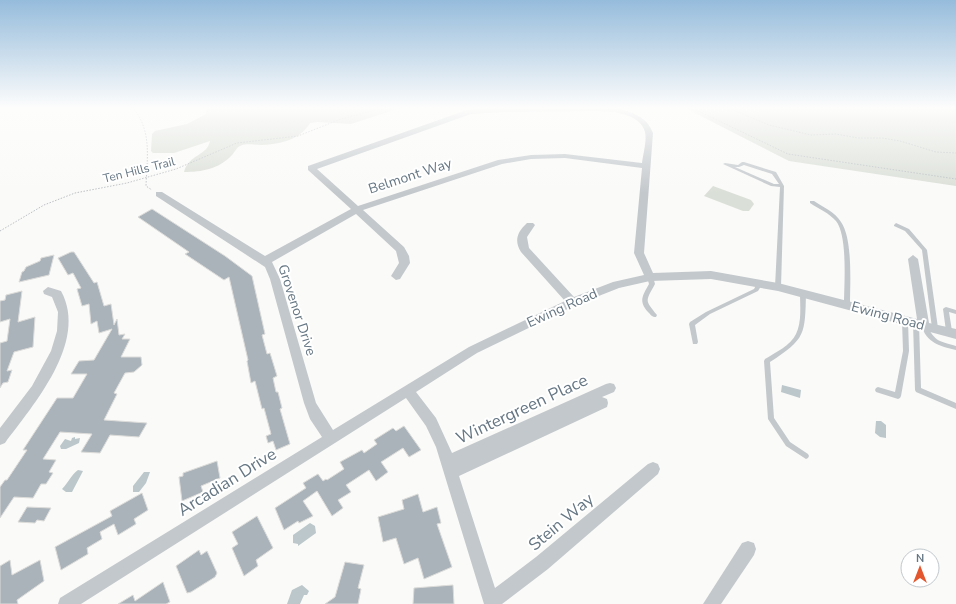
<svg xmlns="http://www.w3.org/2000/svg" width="956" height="604" font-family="'Nunito Sans',sans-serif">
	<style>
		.green { fill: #dadfd7 }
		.water { fill: #bbc7cb }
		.building { fill: #aab3b9; stroke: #dcdcda }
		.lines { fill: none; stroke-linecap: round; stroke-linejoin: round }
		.path { stroke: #bbbfc2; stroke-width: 1; stroke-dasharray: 1.5 1.5; stroke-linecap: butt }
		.service { fill: #c3c8cc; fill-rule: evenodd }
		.minor { fill: #c3c8cc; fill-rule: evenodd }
		.labels { text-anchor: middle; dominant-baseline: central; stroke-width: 4; stroke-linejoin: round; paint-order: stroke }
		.far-street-label { font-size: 12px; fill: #657683; stroke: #fff }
		.street-label { font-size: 14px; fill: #657683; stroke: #fff }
		.near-street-label { font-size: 17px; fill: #657683; stroke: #fff }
	</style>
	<rect width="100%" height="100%" fill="#fafaf8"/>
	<g class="green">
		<path d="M207 109H397L351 124 318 122 310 123C300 140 280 144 262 145 254 145 247 143 240 146 236 148 235 152 232 155 219 169 202 172 184 172 189 154 207 156 210 141L174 153H153L151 151 152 134 155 131 187 124 206 114Z"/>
		<path d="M687 109H956V186L789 161Z"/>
		<path d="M713 186 751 200 754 204 749 211H743L704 196Z"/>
	</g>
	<g class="water">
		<path d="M782 385 801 390 800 398 781 392Z"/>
		<path d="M876 421H881L886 425V438L880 437 875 433Z"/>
		<path d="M75 437V439L80 438 79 443 66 449H61L60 446 65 439 71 441 72 438Z"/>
		<path d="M78 470 83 471 72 492H66L62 489C68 483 71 475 78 470Z"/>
		<path d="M144 472H150L146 483 139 492H133V486Z"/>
		<path d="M310 523 315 526 316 533 298 546V544L293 543V535Z"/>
		<path d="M302 585 309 591 307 595H304L300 604H287L292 590Z"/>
	</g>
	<g class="building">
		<path d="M152 209 225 256 252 276 265 334 262 335 267 354 270 353 274 366 277 376 273 378 276 392H278L282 408 280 409 290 444 276 450 273 441 268 443 266 436 271 434 264 408 262 409 255 381 251 383 247 361 248 360 229 277 224 280 185 254 189 252 138 217Z"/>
		<path d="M71 252H74L76 255 94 283 97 282 104 306 111 304 114 325 117 319 119 335 125 334 122 339H130L121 357H141L142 365 134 372 125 373 114 393 117 394 104 420 147 423 139 437 110 435 100 453 81 452 92 434 60 432 43 459 56 460 49 472 53 473 46 484H41L33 498 14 497 0 518V487L5 480H7L27 450H23L57 398H73L87 374H71L79 361 94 360 112 329 99 333 97 321 91 324 89 304 82 306 77 289 81 288 73 273 68 275 58 258Z"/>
		<path d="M54 255 49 275 19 282 22 272 24 271 26 267 40 261 41 258Z"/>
		<path d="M22 291 18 322 35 317 33 347 14 352 7 371 12 370 8 382 3 383 0 388V343L7 341 10 319 0 322V301L5 300 6 295Z"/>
		<path d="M404 426 421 450 409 457 403 448 381 462 388 472 376 481 369 470 346 485 351 492 338 500 343 508 332 516 317 491 303 501 313 516 299 523 298 521 284 530 275 508 306 488 303 483 318 474 323 481 326 479 327 480 344 469 340 462 362 450 364 453 377 444 374 440 393 428 396 431Z"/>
		<path d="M217 461 220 478 201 486 203 492 182 501 179 477 183 476V473Z"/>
		<path d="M142 493 148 510 134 519 136 524 118 535 114 524 100 532 102 539 87 548 88 554 61 570 55 547 112 516 110 511Z"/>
		<path d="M418 494 423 512 437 507 441 523 437 524 452 567 424 579 418 558 404 564 396 538 383 542 378 517 404 509 402 500Z"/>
		<path d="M27 507 51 508 44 521 37 520 35 523 18 522Z"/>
		<path d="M257 516 273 548 256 560 258 566 244 576 232 548 238 544 232 532Z"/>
		<path d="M199 550 201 555 207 551 217 573 215 577 191 592 187 593 176 566Z"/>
		<path d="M10 560 12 575 40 560 44 581 17 600 18 604H0V566Z"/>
		<path d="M345 562 364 565 358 588 361 589 358 604H325L335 597Z"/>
		<path d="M163 582 170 602 166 604H118L133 595 135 601Z"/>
		<path d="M453 585 454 604H413L414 588Z"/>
	</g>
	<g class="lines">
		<g class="path">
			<path d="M134 109C152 132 147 158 146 186L152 190"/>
			<path d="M694 109 788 154 956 179"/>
			<path d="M731 109 769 125 811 135 836 134 858 138H882L900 141 936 152 956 153"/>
			<path d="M0 231 44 205 75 193 127 183 176 169 237 143 298 136 341 119 379 109"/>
		</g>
		<g class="service">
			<path d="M742 162H744L776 172 784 186 781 287 778 289 775 287 780 187 771 186 723 164 725 163 738 165ZM744 165 772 174 779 184H774L735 167H739Z"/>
			<path d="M810 201H814C823 207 835 212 841 222 853 239 850 284 850 305L849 306 847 307 844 305C844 285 848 236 836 221 829 213 819 209 810 203Z"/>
			<path d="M896 223 909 229 927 250 938 328 937 330H933L932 328 922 250 905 231 894 226V225Z"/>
			<path d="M650 275 653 277 655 284C645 302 645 300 657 315L656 317C652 317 651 315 648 312 638 301 643 295 649 284L647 277Z"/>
			<path d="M760 281 763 283 758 291 710 314 695 325 698 342 697 344H693L689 324 690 322 706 312 754 289 758 282Z"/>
			<path d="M803 291 806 293C805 334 806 339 770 362L774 418 790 442 808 454 809 456 808 458 806 459 786 446 768 419 764 361 765 359C775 353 791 345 796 334 802 322 800 306 800 293Z"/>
			<path d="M946 307 956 310V314L949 312 952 331 951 333H947L946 331 943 309 944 308Z"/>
			<path d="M903 319H907L908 321 909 351 901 396 900 398 898 399 876 392 875 390 876 388 878 387 895 392 903 351 902 321Z"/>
			<path d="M914 321H918L919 323 921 388 956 403V409L916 392 915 390 913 323Z"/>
			<path d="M922 323H926C934 341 938 341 956 346V350C939 346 927 343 921 325Z"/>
		</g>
		<g class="minor">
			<path d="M479 109H619C634 113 647 117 653 133L644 253 653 273 711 271 778 283 917 319 908 259 913 255 918 259 929 323 956 329V339L778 291 711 279 650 281 619 288 576 305 477 353 416 392 436 418 452 453 606 384 610 383 614 384 616 388 614 392 602 397 607 399 608 403 607 407 459 476 495 588 536 557 648 464 653 462 658 464 660 469 658 474 548 569 502 604H484L436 447 426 426 406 398 81 604H58L60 598 322 437 310 419 304 403 270 279 265 267 156 196V192H162L265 256 351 209 308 170V166L467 110ZM592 111C608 111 640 112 645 132 647 141 643 154 642 163L565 154 531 155 498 160 358 206 317 169 471 114 503 112ZM565 158 642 168 634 253 644 275 613 282 574 297 529 248 527 237 535 225 533 223H527C517 232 514 241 521 252L565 301 469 347 333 430 316 403 280 279 272 262 356 214 396 251 399 263 391 276 396 280 400 279 410 263 409 256 404 247 363 210 502 164 531 159Z"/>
			<path d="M48 287 61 291C89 342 33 405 5 443L0 445V428L32 386 51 351 57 331 58 312 52 297 44 294 43 291Z"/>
			<path d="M748 541 754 543 756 549 754 555 721 604H703L742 543Z"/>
		</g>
	</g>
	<linearGradient id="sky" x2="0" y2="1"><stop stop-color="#96bcdc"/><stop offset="0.56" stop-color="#fdfdfc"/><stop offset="1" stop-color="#fdfdfc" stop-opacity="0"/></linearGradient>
	<rect width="956" height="193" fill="url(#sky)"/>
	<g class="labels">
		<g class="far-street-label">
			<text transform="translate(139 170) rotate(-14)">Ten Hills Trail</text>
		</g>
		<g class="street-label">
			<text transform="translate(410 176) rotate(-18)">Belmont Way</text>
			<text transform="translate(562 308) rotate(-24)">Ewing Road</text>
			<text transform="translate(297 310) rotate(72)">Grovenor Drive</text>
			<text transform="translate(888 316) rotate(15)">Ewing Road</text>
		</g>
		<g class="near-street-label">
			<text transform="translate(522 409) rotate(-25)">Wintergreen Place</text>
			<text transform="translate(227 482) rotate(-32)">Arcadian Drive</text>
			<text transform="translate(561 522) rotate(-40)">Stein Way</text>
		</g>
	</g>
	<g transform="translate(920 568)"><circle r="19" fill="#ffffff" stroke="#c1c8cd"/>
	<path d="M0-3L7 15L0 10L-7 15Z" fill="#e4572e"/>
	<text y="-6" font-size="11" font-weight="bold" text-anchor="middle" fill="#657683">N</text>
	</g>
</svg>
